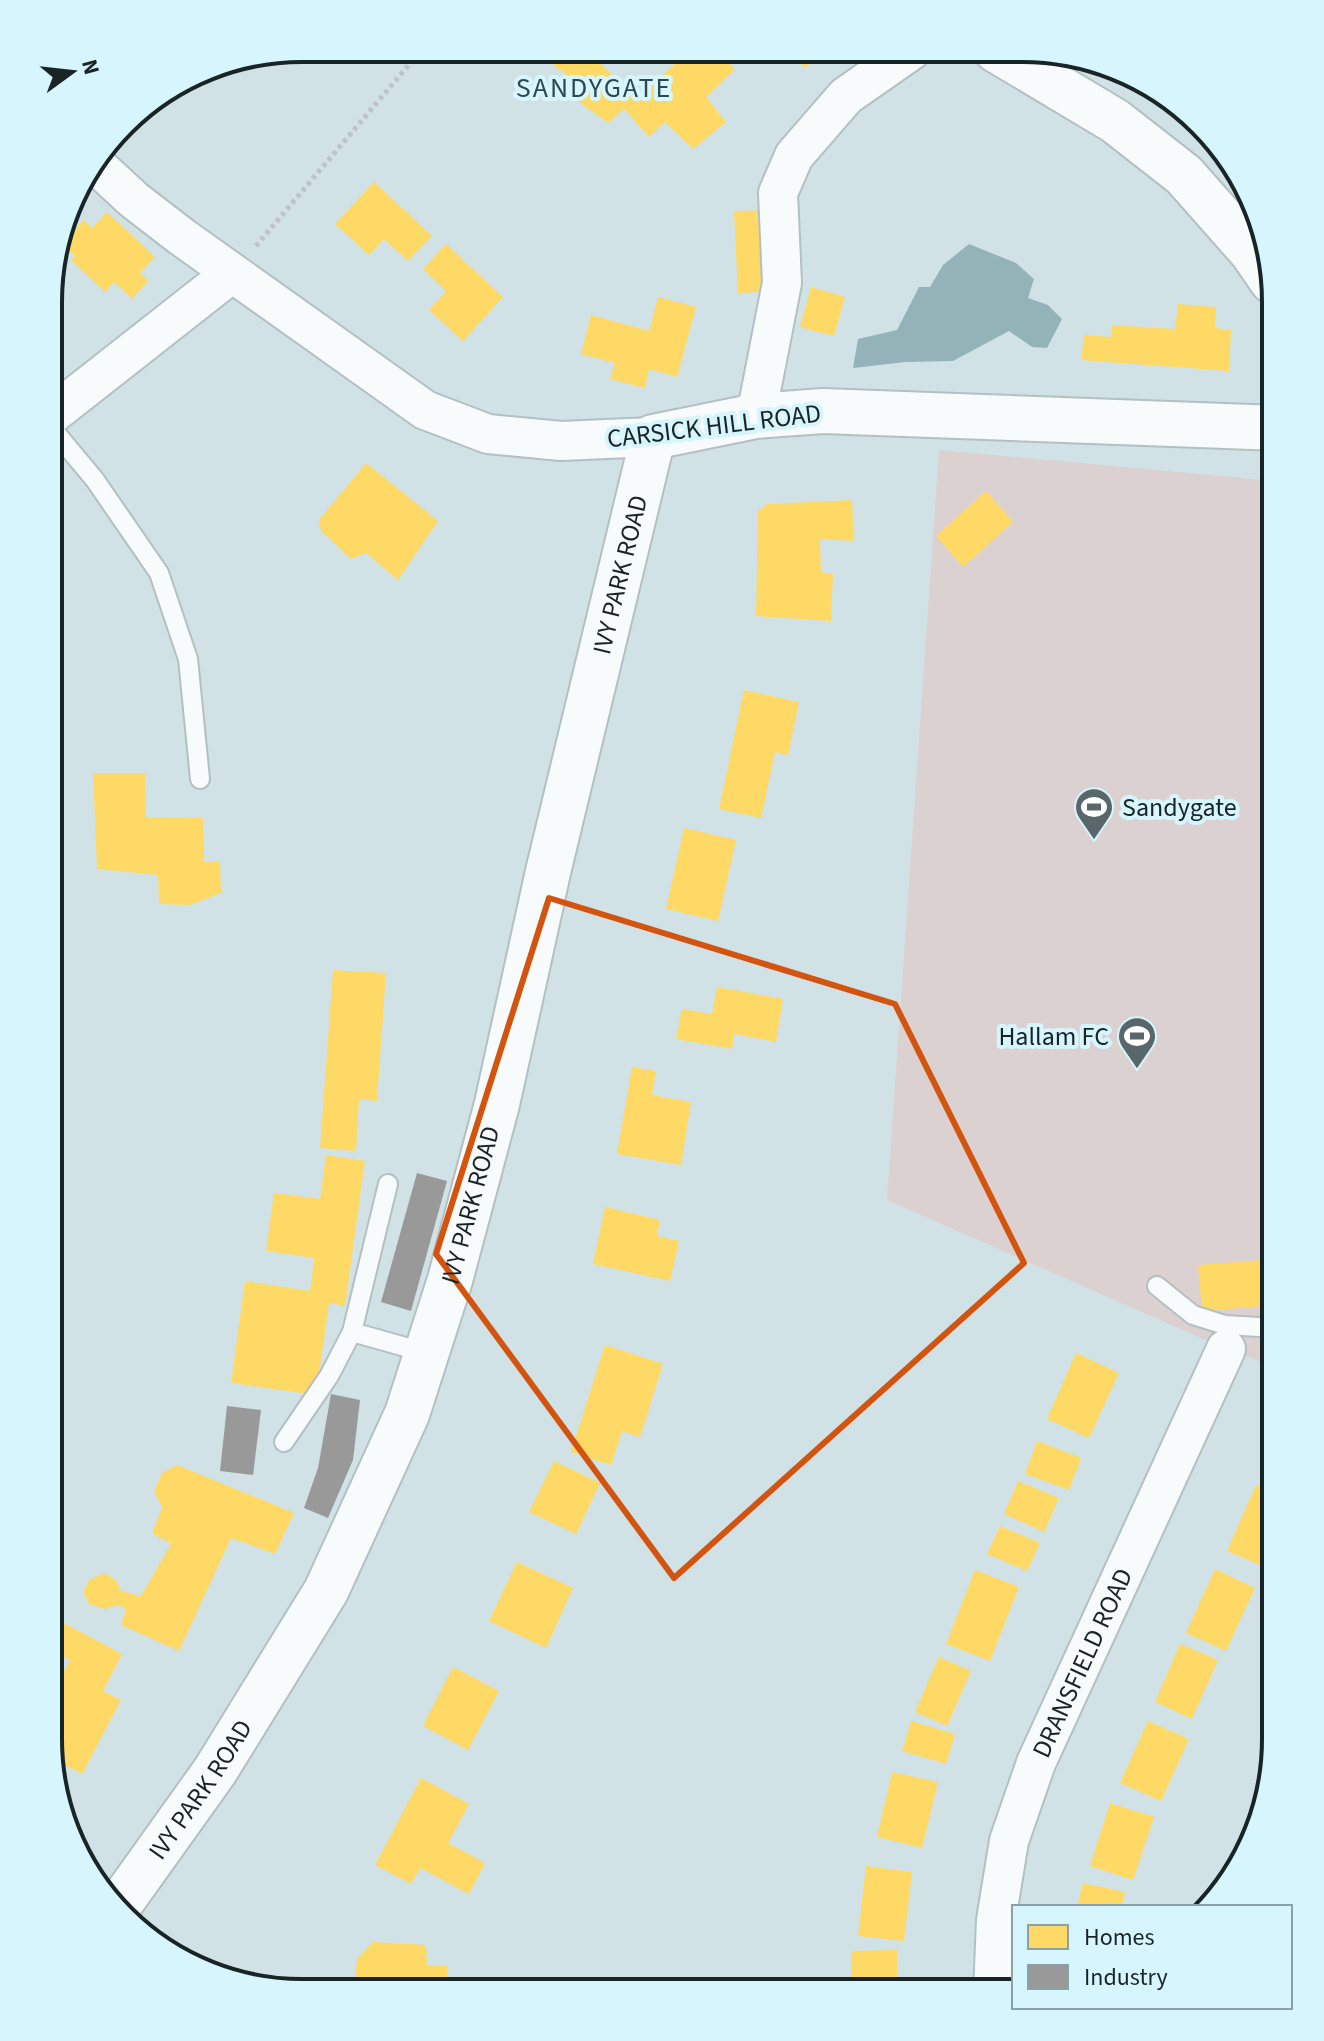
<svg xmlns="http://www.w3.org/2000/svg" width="1324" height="2041" font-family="'Source Sans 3',sans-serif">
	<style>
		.green { fill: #dbd1d1 }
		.water { fill: #93b3b9 }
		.homes { fill: #ffd966 }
		.industry { fill: #999 }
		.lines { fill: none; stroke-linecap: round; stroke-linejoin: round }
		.service-casing { stroke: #b3c0c3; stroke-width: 22 }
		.minor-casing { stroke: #b3c0c3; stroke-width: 42 }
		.tertiary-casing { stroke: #b3c0c3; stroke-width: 48 }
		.path { stroke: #bec3c4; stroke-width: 5; stroke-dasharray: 4 4; stroke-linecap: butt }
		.service { stroke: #f8fbfb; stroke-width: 18 }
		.minor { stroke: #f8fbfb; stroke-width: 38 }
		.tertiary { stroke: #f8fbfb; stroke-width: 44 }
		.marked { fill: none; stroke: #d3540f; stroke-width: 6; stroke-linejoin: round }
		.labels { text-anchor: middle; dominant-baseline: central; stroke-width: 8; stroke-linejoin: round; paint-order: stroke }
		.street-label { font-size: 26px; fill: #192427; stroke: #d6f5fc }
		.poi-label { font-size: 26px; fill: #192427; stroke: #d6f5fc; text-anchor: start }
		.neighbourhood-label { font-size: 28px; letter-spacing: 2px; fill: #2d484e; stroke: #d6f5fc }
		.rim { fill: none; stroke: #192427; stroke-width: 4 }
	</style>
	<rect width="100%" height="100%" fill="#d1e2e6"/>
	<path class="green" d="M939 450 1276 481V1367L1226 1349 887 1200Z"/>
	<path class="water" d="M969 244 1016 263 1034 279 1028 298 1048 305 1062 319 1047 348 1032 347 1009 331 953 361 906 362 853 368 858 339 897 330 919 287H930L943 265Z"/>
	<g class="homes">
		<path d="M563 49H602L608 53 599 62 636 99 691 49H715L735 69 706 97 726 122 693 149 665 122 649 137 624 109 608 123 572 97 582 86 553 65Z"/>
		<path d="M787 49 823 50 805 68Z"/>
		<path d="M374 182 432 236 408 261 384 239 369 255 335 224Z"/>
		<path d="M769 210 773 291 738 293 734 211Z"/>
		<path d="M107 212 155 257 140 273 148 281 132 299 114 282 105 292 71 260 75 256 61 244 84 220 92 228Z"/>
		<path d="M446 244 503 297 463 341 429 310 446 291 423 269Z"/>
		<path d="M811 287 845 297 834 336 800 327Z"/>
		<path d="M658 297 696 307 677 377 649 369 645 388 610 379 615 363 581 354 591 315 649 331Z"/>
		<path d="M1178 304 1216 307 1215 328 1231 330 1229 371 1081 360 1084 335 1111 337 1112 325 1175 329Z"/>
		<path d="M366 463 438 521 398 580 366 553 351 559 321 531 319 520Z"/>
		<path d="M986 491 1013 522 963 567 936 536Z"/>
		<path d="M852 500 854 541 820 539 821 572 833 574 831 621 756 616 758 511 767 504Z"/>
		<path d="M744 690 799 702 788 755 775 752 761 818 719 809Z"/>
		<path d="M93 773H145L146 817 203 818 204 862H220L221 893 190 905 159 904 158 875 97 869Z"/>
		<path d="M684 828 736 840 718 921 666 909Z"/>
		<path d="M333 970 386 973 377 1101 359 1099 356 1151 320 1148Z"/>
		<path d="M717 987 783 999 776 1042 734 1034 732 1049 676 1039 682 1009 712 1014Z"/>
		<path d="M632 1067 656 1071 652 1095 691 1102 681 1165 617 1154Z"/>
		<path d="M326 1155 365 1161 345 1306 329 1303 316 1395 231 1383 245 1281 310 1291 314 1258 266 1251 274 1193 320 1199Z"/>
		<path d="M605 1207 660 1220 657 1236 679 1241 670 1281 593 1264Z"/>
		<path d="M1276 1259V1305L1202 1311 1198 1265Z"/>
		<path d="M605 1345 663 1364 640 1437 622 1431 611 1465 571 1452Z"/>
		<path d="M1076 1353 1119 1373 1089 1438 1047 1419Z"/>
		<path d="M1275 1432H1276V1466L1264 1461Z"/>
		<path d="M1037 1441 1081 1458 1069 1490 1025 1474Z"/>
		<path d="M554 1461 600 1483 576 1534 529 1512Z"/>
		<path d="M177 1465 294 1513 275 1554 231 1538 179 1651 121 1625 126 1609 118 1605 105 1609 89 1604 83 1592 89 1580 104 1573 116 1580 121 1591 141 1596 171 1544 152 1533 162 1507 154 1491 162 1473Z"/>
		<path d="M1018 1481 1059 1498 1044 1532 1004 1514Z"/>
		<path d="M1256 1485 1276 1494V1547L1267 1568 1227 1551Z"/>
		<path d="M1000 1526 1040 1543 1027 1571 987 1554Z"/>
		<path d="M517 1562 573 1588 546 1648 489 1621Z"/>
		<path d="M1215 1569 1255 1588 1226 1651 1186 1633Z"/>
		<path d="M975 1570 1019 1587 990 1661 946 1644Z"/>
		<path d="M58 1620 122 1654 103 1691 121 1700 82 1774 52 1758 48 1739V1702L70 1660 48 1648V1639Z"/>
		<path d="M1180 1644 1218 1660 1192 1719 1155 1702Z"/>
		<path d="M939 1657 971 1671 947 1726 915 1712Z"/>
		<path d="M453 1667 499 1691 468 1750 423 1726Z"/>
		<path d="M911 1721 955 1734 946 1764 902 1751Z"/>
		<path d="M1148 1721 1189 1739 1161 1801 1120 1783Z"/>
		<path d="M892 1772 938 1782 922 1848 877 1837Z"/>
		<path d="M421 1778 469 1804 448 1843 485 1863 469 1894 420 1868 411 1884 375 1865Z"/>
		<path d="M1110 1803 1154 1817 1133 1880 1090 1866Z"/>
		<path d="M866 1866 912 1872 904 1941 858 1936Z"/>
		<path d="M1083 1883 1125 1892 1122 1907H1077Z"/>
		<path d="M373 1942 426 1945 427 1965 447 1966V1991H354L357 1959Z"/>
		<path d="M897 1950 898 1993H851V1951Z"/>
	</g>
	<g class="industry">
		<path d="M417 1173 447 1181 411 1311 381 1302Z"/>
		<path d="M331 1394 360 1400 353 1460 328 1518 304 1508 318 1468Z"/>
		<path d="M227 1406 261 1410 253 1475 220 1471Z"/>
	</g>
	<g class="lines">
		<defs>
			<g id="service">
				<path d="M50 426 95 480 159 573 188 659 200 779"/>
				<path d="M1157 1286 1193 1315 1225 1325 1276 1328"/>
				<path d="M352 1332 427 1353"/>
				<path d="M284 1442 329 1376 352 1332 388 1184"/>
			</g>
			<g id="minor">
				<path d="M94 163 134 200 182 237 425 410 488 434 561 441 653 437"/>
				<path d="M50 416 232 273"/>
				<path d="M756 416 782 283 778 193 794 156 846 96 912 50"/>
				<path id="s1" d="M993 1993 996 1920 1009 1841 1036 1763 1226 1349"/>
			</g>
			<g id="tertiary">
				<path d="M996 50 1115 121 1184 175 1252 252 1272 281"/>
				<path id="s2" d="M120 1904 215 1771 326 1591 407 1414 450 1280 497 1104 548 872 653 437 756 416 823 411 1276 428"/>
			</g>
		</defs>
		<use href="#service" class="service-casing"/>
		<use href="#minor" class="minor-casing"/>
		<use href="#tertiary" class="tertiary-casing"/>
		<path class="path" d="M256 246 423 48"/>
		<use href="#service" class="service"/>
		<use href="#minor" class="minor"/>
		<use href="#tertiary" class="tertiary"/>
	</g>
	<path class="marked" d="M549 898 895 1004 1024 1263 674 1578 436 1254Z"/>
	<defs>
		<symbol id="stadium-pin" viewBox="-11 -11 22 30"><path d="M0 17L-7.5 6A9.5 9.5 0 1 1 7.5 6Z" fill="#59666a" stroke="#d6f5fc"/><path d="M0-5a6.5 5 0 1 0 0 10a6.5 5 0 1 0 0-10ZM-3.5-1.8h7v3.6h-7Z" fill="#fff"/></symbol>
	</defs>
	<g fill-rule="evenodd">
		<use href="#stadium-pin" x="1072" y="785" width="44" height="60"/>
		<use href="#stadium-pin" x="1115" y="1014" width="44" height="60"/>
	</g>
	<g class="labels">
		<g class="street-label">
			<text transform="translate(714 426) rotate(-7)">CARSICK HILL ROAD</text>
			<text stroke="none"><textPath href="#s2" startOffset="1436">IVY PARK ROAD</textPath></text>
			<text stroke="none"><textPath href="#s2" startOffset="788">IVY PARK ROAD</textPath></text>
			<text stroke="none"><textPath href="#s1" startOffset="346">DRANSFIELD ROAD</textPath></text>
			<text stroke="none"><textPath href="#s2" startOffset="140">IVY PARK ROAD</textPath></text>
		</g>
		<g class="poi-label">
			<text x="1122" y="807">Sandygate</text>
			<text x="1109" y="1036" text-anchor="end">Hallam FC</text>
		</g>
		<g class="neighbourhood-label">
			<text x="594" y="88">SANDYGATE</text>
		</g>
	</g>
	<path d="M0 0H1324V2041H0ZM302 62H1022A240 240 0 0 1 1262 302V1739A240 240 0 0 1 1022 1979H302A240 240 0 0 1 62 1739V302A240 240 0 0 1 302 62Z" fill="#d6f5fc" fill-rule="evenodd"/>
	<path class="rim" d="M302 62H1022A240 240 0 0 1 1262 302V1739A240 240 0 0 1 1022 1979H302A240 240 0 0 1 62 1739V302A240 240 0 0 1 302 62Z"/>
	<rect x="1012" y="1905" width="280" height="104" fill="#d6f5fc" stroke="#8aa1a7" stroke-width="2"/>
	<rect x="1028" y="1925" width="40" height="24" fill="#ffd966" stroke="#8aa1a7" stroke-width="2"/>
	<text x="1084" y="1945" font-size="24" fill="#192427">Homes</text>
	<rect x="1028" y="1965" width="40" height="24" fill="#999999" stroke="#8aa1a7" stroke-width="2"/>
	<text x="1084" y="1985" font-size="24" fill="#192427">Industry</text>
	<g transform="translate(72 72) rotate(75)" stroke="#d6f5fc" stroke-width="6" paint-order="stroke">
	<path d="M0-6L14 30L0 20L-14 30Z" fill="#192427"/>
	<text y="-12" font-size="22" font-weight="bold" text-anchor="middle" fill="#192427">N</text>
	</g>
</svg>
